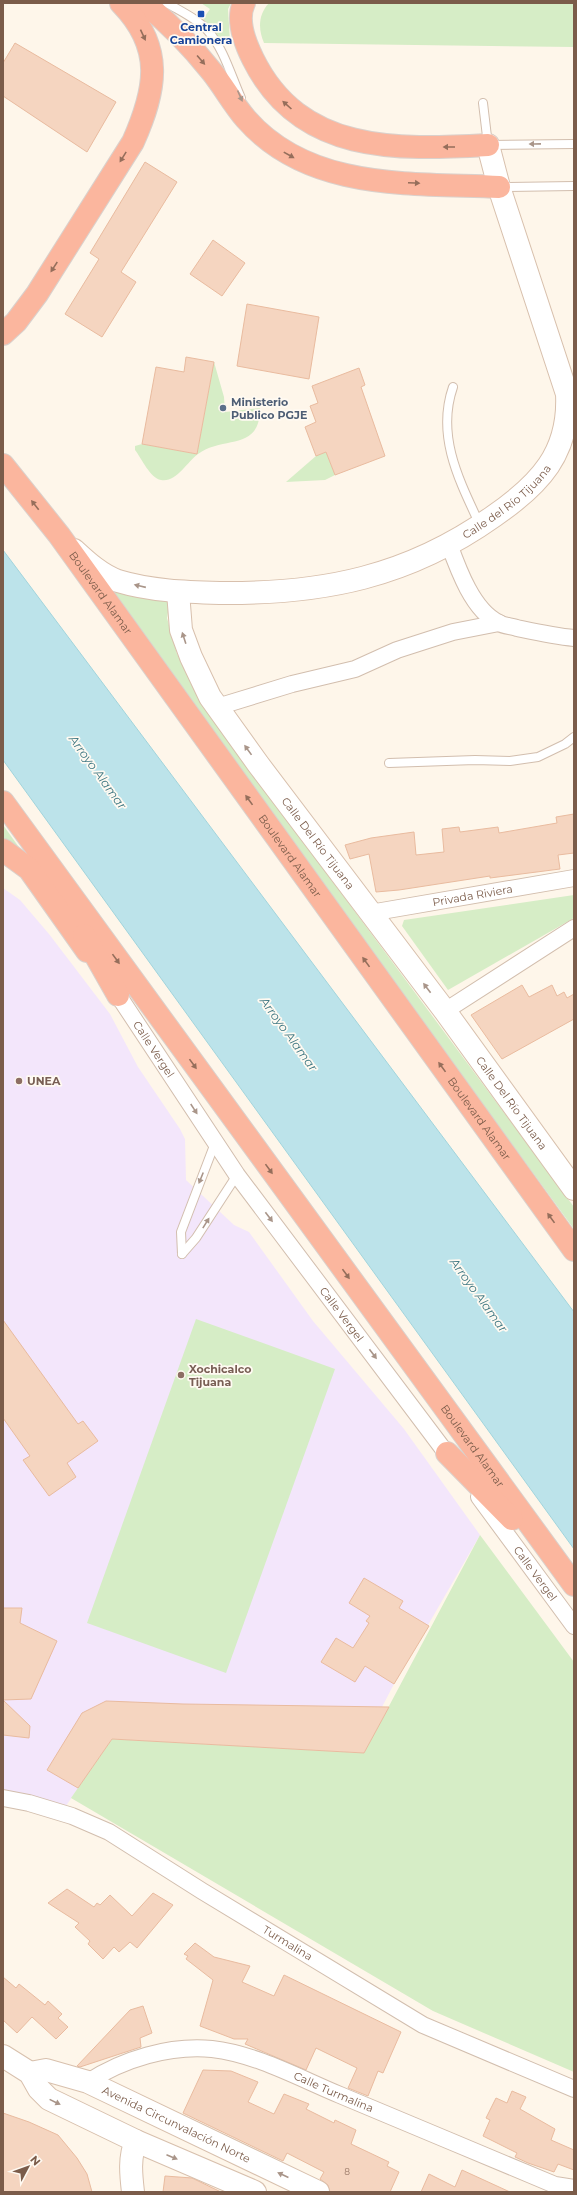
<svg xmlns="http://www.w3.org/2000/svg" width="577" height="2195" font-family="Montserrat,sans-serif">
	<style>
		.education { fill: #f3e6fb }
		.green { fill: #d6edc6 }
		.water { fill: #bce3ea; stroke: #a1d4dc }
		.building { fill: #f5d5c0; stroke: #e9bb9f }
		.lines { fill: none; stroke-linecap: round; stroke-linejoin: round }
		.lane-casing { stroke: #d2beae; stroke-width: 10 }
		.street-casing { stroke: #d2beae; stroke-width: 18 }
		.secondary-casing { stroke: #d8c0ad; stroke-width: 24 }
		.highway-casing { stroke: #dad1cc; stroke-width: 24 }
		.lane { stroke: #fff; stroke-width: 8 }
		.street { stroke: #fff; stroke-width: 16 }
		.secondary { stroke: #fff; stroke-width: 22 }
		.highway { stroke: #fbb69e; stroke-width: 22 }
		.oneway { fill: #956e5b }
		.oneway2 { fill: #a99589 }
		.transit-dot { fill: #1a4fb4; stroke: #fffaf2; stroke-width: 1.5 }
		.service-dot { fill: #5c6f8a; stroke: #fffaf2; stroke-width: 1.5 }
		.education-dot { fill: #8d6e63; stroke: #fffaf2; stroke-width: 1.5 }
		.labels { text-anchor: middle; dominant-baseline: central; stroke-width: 3.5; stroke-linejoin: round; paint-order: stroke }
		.number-label { font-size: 9px; fill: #9a7a68 }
		.transit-label { font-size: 11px; font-weight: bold; fill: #164399; stroke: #fffaf2 }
		.service-label { font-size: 11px; font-weight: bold; fill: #4e5e75; stroke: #fffaf2; text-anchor: start }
		.street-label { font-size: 11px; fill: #7b5c4a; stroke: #fffaf2 }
		.education-label { font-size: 11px; font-weight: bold; fill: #785e54; stroke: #fffaf2; text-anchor: start }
		.water-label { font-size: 12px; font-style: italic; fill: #3c7681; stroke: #fffaf2 }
	</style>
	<rect width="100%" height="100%" fill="#fef6ea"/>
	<path class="education" d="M3 888 20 900 49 934 110 1014 138 1067 180 1129 185 1139 186 1180 234 1225 249 1232 313 1321 404 1429 480 1535 394 1684 382 1707H389L364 1753 112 1739 59 1816 3 1798Z"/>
	<g class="green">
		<path d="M201 3H231L228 9 230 41 224 43 203 19 210 9Z"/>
		<path d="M269 3H574V47L264 43C258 29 258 15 269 3Z"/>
		<path d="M214 362 224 397 225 412 260 408C260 452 224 435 198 454 187 462 176 483 161 480 150 478 142 459 135 450V446L142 444 197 454Z"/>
		<path d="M326 452 335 475 325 480 286 482 316 456Z"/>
		<path d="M101 583 171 596 167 618 177 654 218 727 574 1207V1229Z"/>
		<path d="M3 825 26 857 3 840Z"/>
		<path d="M574 895V918L448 990 402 926 404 920Z"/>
		<path d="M196 1319 335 1369 226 1673 87 1623Z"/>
		<path d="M480 1535 574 1662V2072L433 2011 71 1798 112 1739 364 1753Z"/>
	</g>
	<path class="water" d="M3 550 574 1312V1549L3 760Z"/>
	<g class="building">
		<path d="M15 43 116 102 87 152 3 96V63Z"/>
		<path d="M145 162 177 182 121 272 136 282 102 337 65 314 99 259 90 253Z"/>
		<path d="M213 240 245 263 222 296 190 274Z"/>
		<path d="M247 304 319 317 309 379 237 366Z"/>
		<path d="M186 357 214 362 197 454 142 444 156 367 184 372Z"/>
		<path d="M359 368 365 385 361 387 385 456 335 475 326 452 316 456 305 427 316 422 310 406 318 403 312 386Z"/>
		<path d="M574 814V853L558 855 560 869 490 878V876L399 890 376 892 369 854 350 859 345 845 371 838 414 832 416 855 444 852 442 829 459 827 460 832 498 827 499 833 557 823 556 817Z"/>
		<path d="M522 985 529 997 552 985 557 996 564 992 567 998 574 994V1019L502 1059 471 1015Z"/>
		<path d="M3 1320 78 1424 83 1421 98 1441 67 1463 76 1477 49 1496 23 1460 30 1456 3 1418Z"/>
		<path d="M364 1578 403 1601 399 1608 429 1626 394 1684 365 1666 355 1682 321 1662 336 1638 353 1648 369 1623 366 1621 370 1616 349 1603Z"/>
		<path d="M3 1608H22L20 1623 57 1641 31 1699 3 1700 30 1726 29 1738 3 1735Z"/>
		<path d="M106 1701 183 1704 389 1707 364 1753 112 1739 78 1788 47 1770 82 1713Z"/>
		<path d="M67 1889 94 1907 97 1903 100 1905 110 1895 132 1916 153 1893 173 1905 137 1948 130 1942 119 1952 114 1947 103 1959 88 1944 90 1941 75 1927 79 1923 48 1903Z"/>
		<path d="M195 1943 214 1957 250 1966 242 1982 274 1996 284 1975 401 2032 383 2073 378 2071 368 2096 348 2088 357 2068 316 2048 306 2070 245 2044 248 2039H234L200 2026 213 1980 186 1959 188 1956 184 1954Z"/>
		<path d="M3 1977 16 1988 19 1984 45 2005 48 2001 62 2014 58 2018 68 2027 56 2039 32 2017 17 2033 3 2020Z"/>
		<path d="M143 2006 152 2033 140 2038 141 2047 80 2067 77 2066 130 2010Z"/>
		<path d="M203 2070 231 2071 258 2082 248 2102 274 2114 284 2094 309 2104 306 2109 334 2123 335 2120 356 2130 351 2144 389 2162 387 2166 399 2172 390 2192H330L328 2185 320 2179 324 2172 287 2153 283 2161 183 2113Z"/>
		<path d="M512 2091 526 2097 520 2109 555 2129 551 2140 574 2150V2170L558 2164 554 2172 528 2163 515 2157 517 2153 483 2136 490 2120 486 2118 496 2098 507 2103Z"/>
		<path d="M3 2113 29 2122 58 2135 77 2158 87 2174 92 2192H3Z"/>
		<path d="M462 2170 510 2192H421L429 2174 455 2187Z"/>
		<path d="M165 2176 192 2178 221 2192H163Z"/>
	</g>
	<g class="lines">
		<defs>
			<g id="lane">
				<path d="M167 3C180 11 198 19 208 31 223 47 232 78 241 98"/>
				<path d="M483 103 488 145 574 144"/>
				<path d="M499 187 574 186"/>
				<path d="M453 387C436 436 459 480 480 525"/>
				<path d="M389 763 475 760 510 761 538 757 565 744 574 737"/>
				<path d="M182 1254 181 1232 215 1143"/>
				<path d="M182 1254 196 1238 237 1175"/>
			</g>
			<g id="street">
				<path d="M449 544C458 569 473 611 499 623 504 626 511 626 517 628 536 632 554 636 574 638"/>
				<path d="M217 707 292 684 355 669 397 650 453 632 499 623"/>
				<path id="s1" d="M370 913 574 878"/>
				<path id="s2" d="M118 995 237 1175 453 1462"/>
				<path d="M445 1011 574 928"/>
				<path id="s3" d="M479 1497 574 1626"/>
				<path id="s4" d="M3 1798 29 1803 72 1816 109 1832 202 1891 423 2025 574 2089"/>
				<path id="s5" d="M88 2082C123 2059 170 2045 212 2049 256 2054 299 2078 340 2095 412 2125 483 2155 555 2185L574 2188"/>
			</g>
			<g id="secondary">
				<path id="s6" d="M74 550C87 562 101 575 118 581 151 591 186 592 220 593 323 594 408 577 494 516 539 485 570 453 567 394L499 187 488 145"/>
				<path id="s7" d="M178 592 181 630 191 657 210 697 258 764 445 1011 574 1189"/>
				<path d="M3 2056 30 2073 39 2089 49 2099 136 2141 255 2192"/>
				<path id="s8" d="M30 2073 46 2070 88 2082 318 2192"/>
				<path d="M133 2192C131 2175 129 2157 136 2141"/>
			</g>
			<g id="highway">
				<path d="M144 3C169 23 192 47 212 72 224 87 233 104 246 119 309 191 411 183 499 187"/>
				<path d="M244 3C236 20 245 43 253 59 300 154 396 150 488 145"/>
				<path d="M3 334 16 322 37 294 133 142C156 90 165 48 121 3"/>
				<path id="s9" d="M3 465 59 535 574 1250"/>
				<path id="s10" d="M3 802 574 1585"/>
				<path d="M3 850 29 869 87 951"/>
				<path d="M84 935 118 995"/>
				<path d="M447 1453 512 1519"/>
			</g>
		</defs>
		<use href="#lane" class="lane-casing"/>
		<use href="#street" class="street-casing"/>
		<use href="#secondary" class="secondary-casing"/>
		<use href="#highway" class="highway-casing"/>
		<use href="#lane" class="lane"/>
		<use href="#street" class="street"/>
		<use href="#secondary" class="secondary"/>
		<use href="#highway" class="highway"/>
	</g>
	<defs><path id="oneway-solid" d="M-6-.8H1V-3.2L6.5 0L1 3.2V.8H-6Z"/></defs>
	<g class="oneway">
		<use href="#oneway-solid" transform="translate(143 35) rotate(65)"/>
		<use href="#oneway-solid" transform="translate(201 60) rotate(49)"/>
		<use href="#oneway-solid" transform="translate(287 105) rotate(-138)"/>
		<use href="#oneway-solid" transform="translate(449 147) rotate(180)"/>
		<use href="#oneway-solid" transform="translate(289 155) rotate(29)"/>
		<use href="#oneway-solid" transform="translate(123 157) rotate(122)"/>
		<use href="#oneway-solid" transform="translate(414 183) rotate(3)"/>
		<use href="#oneway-solid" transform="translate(54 267) rotate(123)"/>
		<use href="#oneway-solid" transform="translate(35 505) rotate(-128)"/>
		<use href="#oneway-solid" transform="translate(249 800) rotate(-126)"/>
		<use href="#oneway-solid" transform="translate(116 959) rotate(54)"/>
		<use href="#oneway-solid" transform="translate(366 962) rotate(-126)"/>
		<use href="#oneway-solid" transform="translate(193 1064) rotate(54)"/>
		<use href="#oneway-solid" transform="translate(442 1067) rotate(-126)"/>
		<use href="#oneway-solid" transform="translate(269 1169) rotate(54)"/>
		<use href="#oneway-solid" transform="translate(551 1218) rotate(-126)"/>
		<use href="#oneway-solid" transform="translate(346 1274) rotate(54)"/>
	</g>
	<g class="oneway2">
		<use href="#oneway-solid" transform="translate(240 96) rotate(66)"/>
		<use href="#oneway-solid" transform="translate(535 144) rotate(179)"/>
		<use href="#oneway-solid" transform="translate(140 586) rotate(-167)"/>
		<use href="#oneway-solid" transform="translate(184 638) rotate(-108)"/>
		<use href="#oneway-solid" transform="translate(248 750) rotate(-126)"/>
		<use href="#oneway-solid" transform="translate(427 988) rotate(-127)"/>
		<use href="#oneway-solid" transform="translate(194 1109) rotate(57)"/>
		<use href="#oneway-solid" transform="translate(201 1178) rotate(112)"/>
		<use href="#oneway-solid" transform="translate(269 1217) rotate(53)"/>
		<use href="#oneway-solid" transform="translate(206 1223) rotate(-58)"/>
		<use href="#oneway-solid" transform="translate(373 1354) rotate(53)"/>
		<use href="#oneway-solid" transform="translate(55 2102) rotate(26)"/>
		<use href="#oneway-solid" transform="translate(172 2157) rotate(23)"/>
		<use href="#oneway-solid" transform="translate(283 2175) rotate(-155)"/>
	</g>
	<rect class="transit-dot" x="197" y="10" width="8" height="8" rx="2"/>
	<circle class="service-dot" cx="223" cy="408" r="4"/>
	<g class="education-dot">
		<circle cx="19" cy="1081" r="4"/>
		<circle cx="181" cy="1375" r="4"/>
	</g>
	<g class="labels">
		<g class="number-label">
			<text x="347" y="2171">8</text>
		</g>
		<g class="transit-label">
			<text x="201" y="27">Central<tspan x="201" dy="13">Camionera</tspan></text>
		</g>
		<g class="service-label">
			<text x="231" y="402">Ministerio<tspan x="231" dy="13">Publico PGJE</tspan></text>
		</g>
		<g class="street-label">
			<text stroke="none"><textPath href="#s6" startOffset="466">Calle del Río Tijuana</textPath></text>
			<text stroke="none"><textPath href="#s9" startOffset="161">Boulevard Alamar</textPath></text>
			<text stroke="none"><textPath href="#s7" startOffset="293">Calle Del Río Tijuana</textPath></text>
			<text stroke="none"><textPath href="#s9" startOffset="485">Boulevard Alamar</textPath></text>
			<text stroke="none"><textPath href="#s1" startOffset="104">Privada Riviera</textPath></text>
			<text stroke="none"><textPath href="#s2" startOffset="65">Calle Vergel</textPath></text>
			<text stroke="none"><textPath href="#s7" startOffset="617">Calle Del Río Tijuana</textPath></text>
			<text stroke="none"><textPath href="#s9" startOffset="809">Boulevard Alamar</textPath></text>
			<text stroke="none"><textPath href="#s2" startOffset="390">Calle Vergel</textPath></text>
			<text stroke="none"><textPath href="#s10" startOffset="797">Boulevard Alamar</textPath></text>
			<text stroke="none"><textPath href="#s3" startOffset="95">Calle Vergel</textPath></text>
			<text stroke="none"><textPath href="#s4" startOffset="322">Turmalina</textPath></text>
			<text stroke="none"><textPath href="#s5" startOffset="260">Calle Turmalina</textPath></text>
			<text stroke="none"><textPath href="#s8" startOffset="158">Avenida Circunvalación Norte</textPath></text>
		</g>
		<g class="education-label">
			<text x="27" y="1081">UNEA</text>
			<text x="189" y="1369">Xochicalco<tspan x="189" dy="13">Tijuana</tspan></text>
		</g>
		<g class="water-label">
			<text transform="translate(98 772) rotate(54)">Arroyo Alamar</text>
			<text transform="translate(289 1034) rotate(54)">Arroyo Alamar</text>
			<text transform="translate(479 1295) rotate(54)">Arroyo Alamar</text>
		</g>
	</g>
	<rect width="577" height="2195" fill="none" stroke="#7b5c4a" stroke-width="8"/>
	<g transform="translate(28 2167) rotate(49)" stroke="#fffaf2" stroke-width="3" paint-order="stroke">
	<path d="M0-3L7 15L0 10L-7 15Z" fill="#7b5c4a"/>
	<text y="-6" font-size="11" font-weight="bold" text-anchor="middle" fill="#7b5c4a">N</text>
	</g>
</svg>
